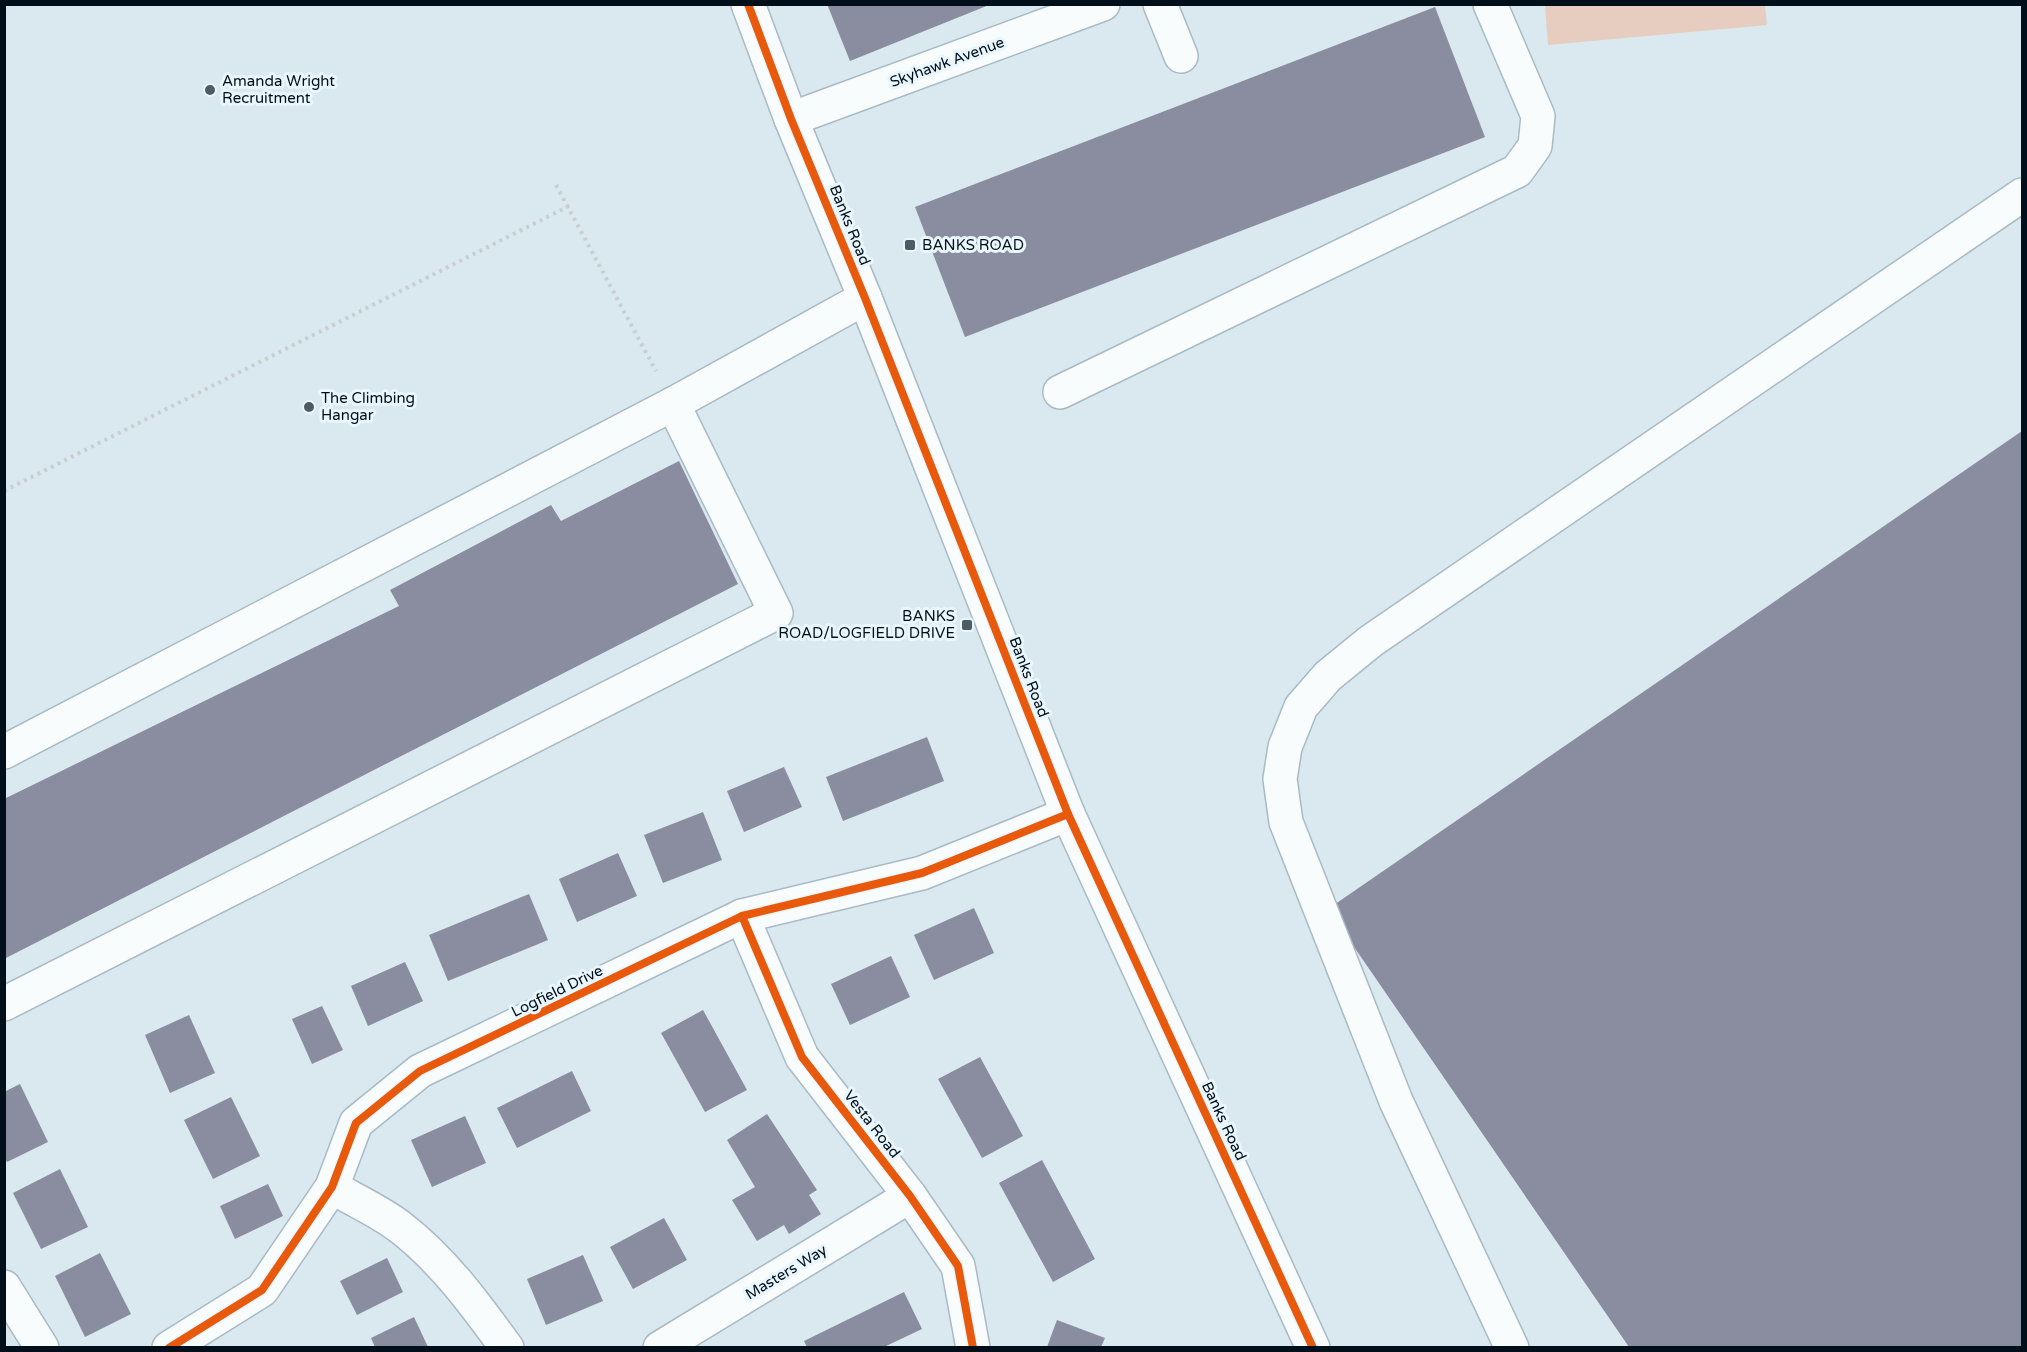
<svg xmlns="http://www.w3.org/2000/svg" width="2027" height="1352" font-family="'Varela Round',sans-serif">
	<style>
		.green { fill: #e7cdbf }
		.building { fill: #8a8c9f }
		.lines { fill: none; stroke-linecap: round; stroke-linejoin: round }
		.minor-casing { stroke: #a8bac4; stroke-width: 36 }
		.path { stroke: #caced1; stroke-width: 4; stroke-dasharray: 3 4.5; stroke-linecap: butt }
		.minor { stroke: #f9fcfd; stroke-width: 33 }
		.cycleway-casing { stroke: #e9f6fc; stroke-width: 11 }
		.cycleway { stroke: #e8590c; stroke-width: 8 }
		.poi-dot { fill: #4c5b65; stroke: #e9f6fc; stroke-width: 2 }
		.labels { text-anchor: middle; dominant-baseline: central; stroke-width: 6; stroke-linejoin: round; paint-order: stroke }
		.street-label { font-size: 15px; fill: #000f1a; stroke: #e9f6fc }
		.poi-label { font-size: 15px; fill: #000f1a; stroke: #e9f6fc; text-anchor: start }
	</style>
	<rect width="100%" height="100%" fill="#dae8f0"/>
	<path class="green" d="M1545 5H1765L1767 25 1548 45Z"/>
	<g class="building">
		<path d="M827 4H989V5L850 61Z"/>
		<path d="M1435 7 1485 137 965 337 915 207Z"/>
		<path d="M2022 431V1347H1629L1328 909Z"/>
		<path d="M679 461 738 584 4 959V799L399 606 390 590 551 505 561 521Z"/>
		<path d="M927 737 944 781 843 821 826 777Z"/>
		<path d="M784 767 802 807 744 832 727 791Z"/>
		<path d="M703 812 722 860 663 883 644 835Z"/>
		<path d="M618 853 637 896 577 922 559 879Z"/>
		<path d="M529 894 548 940 448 981 429 935Z"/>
		<path d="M974 908 994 953 934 980 914 935Z"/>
		<path d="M891 956 910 997 850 1025 831 984Z"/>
		<path d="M405 962 423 1001 368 1026 351 986Z"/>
		<path d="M322 1006 343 1050 312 1064 292 1019Z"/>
		<path d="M703 1010 747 1090 705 1112 661 1033Z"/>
		<path d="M189 1015 215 1073 170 1093 145 1035Z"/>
		<path d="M980 1057 1023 1136 982 1158 938 1079Z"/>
		<path d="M572 1071 591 1111 517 1148 497 1108Z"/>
		<path d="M20 1084 48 1142 7 1162 4 1157V1092Z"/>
		<path d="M231 1097 260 1156 213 1179 184 1120Z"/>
		<path d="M767 1114 817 1190 809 1195 821 1214 789 1234 784 1225 757 1241 732 1200 755 1187 727 1140Z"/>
		<path d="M465 1116 486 1163 432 1187 411 1140Z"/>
		<path d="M1042 1160 1095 1259 1053 1282 999 1183Z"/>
		<path d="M60 1169 88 1227 41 1249 13 1193Z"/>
		<path d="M268 1184 283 1216 235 1239 220 1206Z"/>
		<path d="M664 1218 687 1260 633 1289 610 1247Z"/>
		<path d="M100 1253 131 1314 85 1337 55 1276Z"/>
		<path d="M583 1255 603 1301 546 1325 527 1279Z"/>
		<path d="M387 1258 403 1292 357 1315 340 1281Z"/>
		<path d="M904 1292 922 1329 884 1347H807L804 1341Z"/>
		<path d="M414 1317 428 1347H375L371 1338Z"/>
		<path d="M1057 1320 1105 1338 1101 1347H1047Z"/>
	</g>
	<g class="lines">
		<defs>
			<g id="minor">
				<path d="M748 4 791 119 865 298 1068 814 1313 1348"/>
				<path d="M1160 4 1181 56"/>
				<path d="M791 119 1103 4"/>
				<path d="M1060 392 1517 171 1535 146 1538 116 1490 4"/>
				<path d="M4 752 673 404 865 298"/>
				<path d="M742 916 802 1057 910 1196 958 1266 973 1348"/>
				<path d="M4 1004 776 613 673 404"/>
				<path d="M332 1187C354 1200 379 1211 400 1227 443 1260 475 1304 507 1348"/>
				<path d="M4 1287 42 1348"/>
				<path d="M169 1348 262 1290 332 1187 356 1123 420 1071 742 916 922 873 1068 814"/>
				<path d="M660 1348 910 1196"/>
				<path d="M1512 1348 1396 1101 1286 822 1280 779 1285 747 1301 707 1328 676 1371 641 2022 195"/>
			</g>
		</defs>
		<use href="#minor" class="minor-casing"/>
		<g class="path">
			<path d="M556 185 656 371"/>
			<path d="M4 491 569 206"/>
		</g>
		<use href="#minor" class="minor"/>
		<defs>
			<g id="cycleway">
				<path d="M748 4 791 119 865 298 1068 814 1313 1348"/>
				<path d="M742 916 802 1057 910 1196 958 1266 973 1348"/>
				<path d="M169 1348 262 1290 332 1187 356 1123 420 1071 742 916 922 873 1068 814"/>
			</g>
		</defs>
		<use href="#cycleway" class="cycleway-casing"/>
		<use href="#cycleway" class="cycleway"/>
	</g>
	<g class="poi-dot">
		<circle cx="210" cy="90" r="6"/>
		<rect x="904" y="239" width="12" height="12" rx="3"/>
		<circle cx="309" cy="407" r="6"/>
		<rect x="961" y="619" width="12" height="12" rx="3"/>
	</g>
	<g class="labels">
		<g class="street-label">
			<text transform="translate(947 62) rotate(-20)">Skyhawk Avenue</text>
			<text transform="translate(850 225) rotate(68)">Banks Road</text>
			<text transform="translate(1029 677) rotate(69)">Banks Road</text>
			<text transform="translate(557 991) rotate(-26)">Logfield Drive</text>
			<text transform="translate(1224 1121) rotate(65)">Banks Road</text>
			<text transform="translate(872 1124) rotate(52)">Vesta Road</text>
			<text transform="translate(786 1272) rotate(-31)">Masters Way</text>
		</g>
		<g class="poi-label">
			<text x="222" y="81">Amanda Wright<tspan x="222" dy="17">Recruitment</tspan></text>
			<text x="922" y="245">BANKS ROAD</text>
			<text x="321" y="398">The Climbing<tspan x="321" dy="17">Hangar</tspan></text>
			<text x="955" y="616" text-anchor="end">BANKS<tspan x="955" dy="17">ROAD/LOGFIELD DRIVE</tspan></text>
		</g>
	</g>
	<rect width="2027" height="1352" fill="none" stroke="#000f1a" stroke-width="12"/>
</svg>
